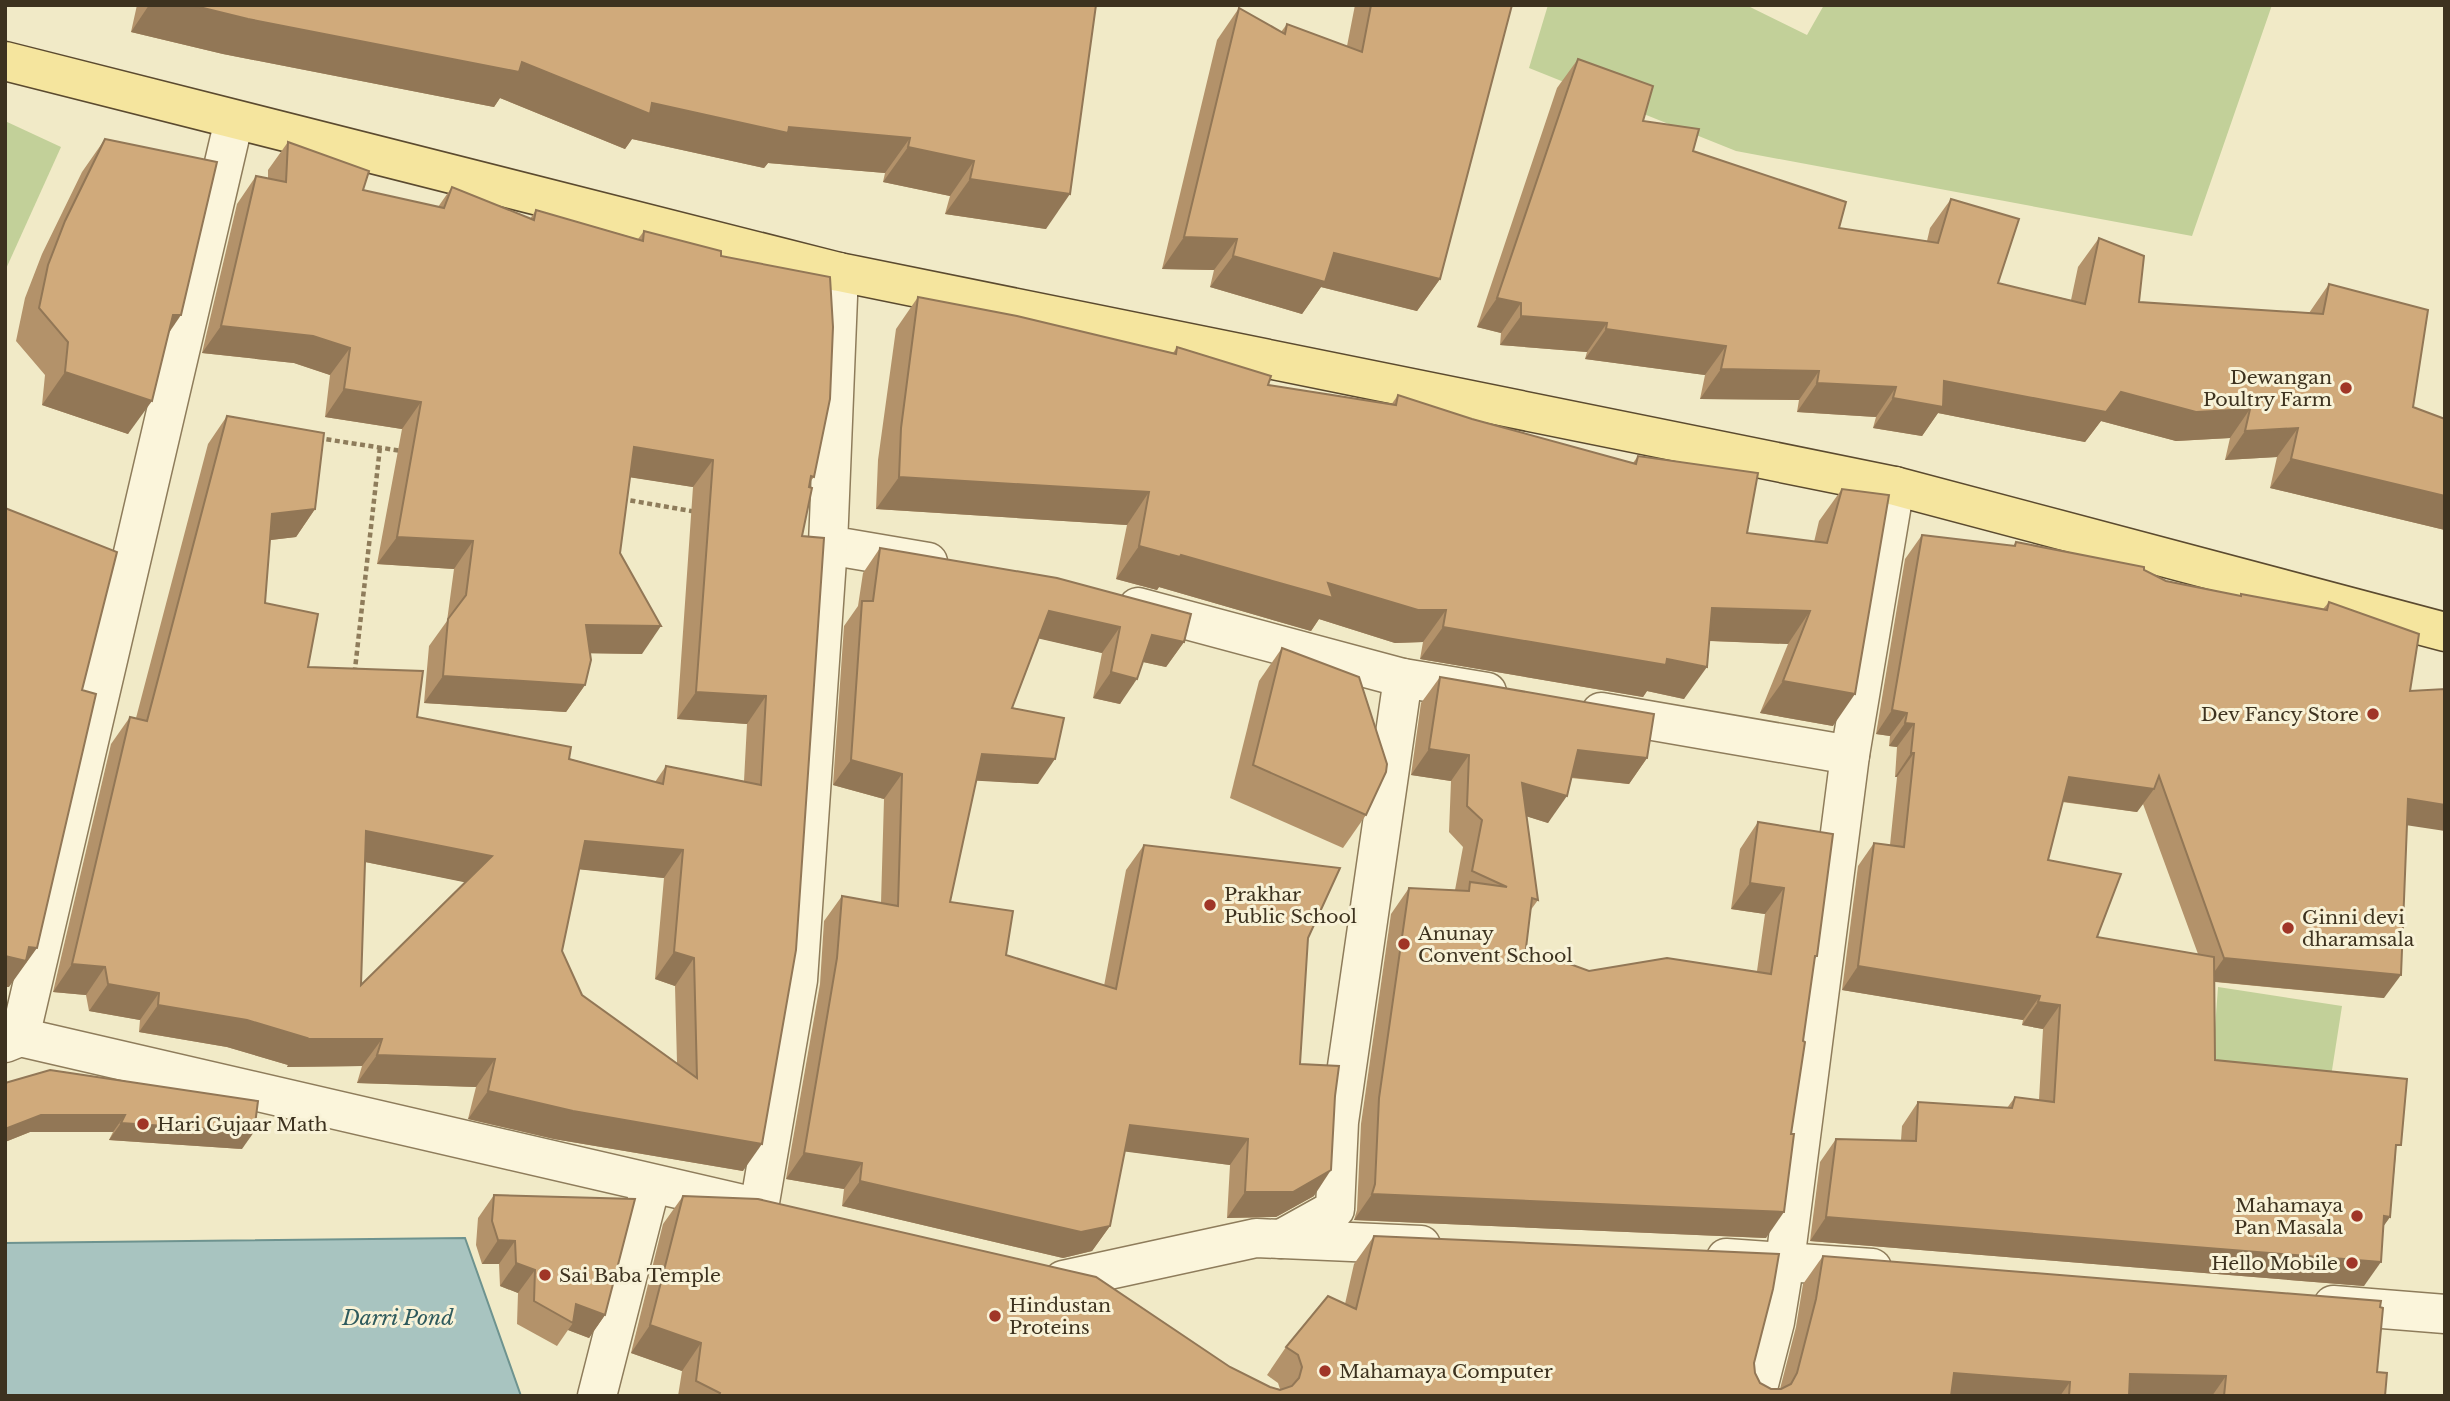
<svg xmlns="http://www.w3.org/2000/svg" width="2450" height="1401" font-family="'Libre Baskerville',serif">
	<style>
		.green { fill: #c2d099 }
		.water { fill: #a8c4c0; stroke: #6e938f; stroke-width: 2 }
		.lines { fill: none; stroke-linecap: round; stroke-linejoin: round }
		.minor-casing { stroke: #8e7c5b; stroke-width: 41 }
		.major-casing { stroke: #5b4a2f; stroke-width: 41 }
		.path { stroke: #8e7c5b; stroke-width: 4.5; stroke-dasharray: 5 3.5; stroke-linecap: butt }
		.minor { stroke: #fbf5db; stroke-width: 38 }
		.major { stroke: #f5e59e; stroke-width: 38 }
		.wall { fill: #b3926a; fill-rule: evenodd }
		.shaded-wall { fill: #927756 }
		.building { fill: #d0aa7b; stroke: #927756; stroke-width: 2; fill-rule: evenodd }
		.poi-dot { fill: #a03627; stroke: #f8f2d7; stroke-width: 2.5 }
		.labels { text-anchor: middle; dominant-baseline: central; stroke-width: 6; stroke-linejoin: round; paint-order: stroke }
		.poi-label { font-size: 19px; fill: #3d321f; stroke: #f8f2d7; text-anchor: start }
		.water-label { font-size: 21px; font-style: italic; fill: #2e5a5d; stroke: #f8f2d7 }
	</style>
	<rect width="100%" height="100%" fill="#f1eac7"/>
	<g class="green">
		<path d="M1548 5H1746L1807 35 1824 5H2272L2192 236 1736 151 1529 68Z"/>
		<path d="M5 121 61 147 5 271Z"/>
		<path d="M2218 987 2342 1006 2330 1083 2212 1070Z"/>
	</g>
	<path class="water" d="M465 1238 521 1396H5V1243Z"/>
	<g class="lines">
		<defs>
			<g id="minor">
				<path d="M839 272 828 545 928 562"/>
				<path d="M1138 607 1403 678"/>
				<path d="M1601 712 1850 755"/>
				<path d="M20 1037 234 120"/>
				<path d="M5 1043 20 1037 760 1208"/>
				<path d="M759 1208 798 980 828 545"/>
				<path d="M1281 1239 1335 1209 1339 1122 1403 678 1487 692"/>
				<path d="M1726 1258 1872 1268"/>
				<path d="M1063 1280 1256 1238 1421 1245"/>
				<path d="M2333 1305 2445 1314"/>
				<path d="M597 1396 651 1184"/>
				<path d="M1756 1396 1775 1322 1785 1261 1850 755 1895 486"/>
			</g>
			<path id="major" d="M5 61 839 272 1895 486 2445 632"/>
		</defs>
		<use href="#minor" class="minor-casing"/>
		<use href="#major" class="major-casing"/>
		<g class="path">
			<path d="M318 438 402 451"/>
			<path d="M622 499 697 512"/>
			<path d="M357 672 355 669 380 447"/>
		</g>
		<use href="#minor" class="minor"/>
		<use href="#major" class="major"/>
	</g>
	<g class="wall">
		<path d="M137 5H1096L1046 229 945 214 950 196 883 182 885 173 768 163 764 168 632 139 625 149 500 98 494 107 223 54 131 32Z"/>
		<path d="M1355 5H1512L1440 279 1417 311 1321 287 1302 314 1210 287 1214 270 1162 269 1217 40 1239 8 1281 32 1287 24 1347 46Z"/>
		<path d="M1578 59 1643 121 1693 151 1839 228 1927 241 1930 228 1951 199 1998 283 2071 300 2078 267 2099 238 2139 302 2309 313 2329 284 2413 407 2445 419V530L2270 488 2277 457 2225 460 2230 438 2176 441 2101 421 2085 442 1938 413 1922 436 1873 428 1876 417 1797 412 1799 400 1700 399 1705 375 1585 359 1587 352 1500 345 1501 333 1477 327 1557 88Z"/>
		<path d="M105 139 168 334 128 434 42 405 45 375 16 341 25 298 42 254 82 172Z"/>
		<path d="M288 142 363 190 438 207 452 187 530 219 536 210 638 239 644 231 721 256 814 477 810 482 802 536 743 1171 554 1139 468 1119 476 1087 357 1083 362 1066 287 1067 288 1065 227 1047 139 1032 140 1020 89 1011 86 995 53 992 111 744 130 717 136 718 208 444 227 416 315 509 296 537 270 540 265 603 308 667 417 717 655 782 666 766 744 781 747 724 677 719 693 487 630 477 620 553 642 654 590 653 585 685 566 712 424 703 429 646 447 621 454 569 377 564 402 429 325 417 330 375 294 363 202 353 237 204 256 176 268 179V170ZM365 862 466 882 361 985ZM579 869 664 878 655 979 675 986 677 1063 582 995 562 951Z"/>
		<path d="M918 297 1173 353 1177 347 1268 385 1391 405 1398 395 1472 419 1633 463 1638 456 1747 533 1814 542 1819 521 1842 489 1833 726 1760 713 1788 644 1709 641 1684 699 1647 691 1643 697 1420 659 1423 642 1395 643 1319 619 1311 631 1159 587 1157 590 1116 579 1127 525 876 509 878 460 896 329Z"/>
		<path d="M1922 535 2013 546 2016 542 2144 570 2166 581 2240 596 2241 594 2323 609 2329 602 2410 691 2407 825 2384 998 2215 982V1060L2396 1153 2390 1217 2384 1225 2364 1286 1810 1241 1820 1162 1836 1139 1901 1140 1902 1126 1918 1102 2007 1108 2015 1097 2039 1100 2043 1029 2022 1025 2023 1020 1842 990 1858 866 1874 843 1890 845 1897 777H1895L1897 747 1889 746 1890 736 1876 734 1905 559ZM2062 802 2137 812 2143 804 2198 954 2097 937 2048 860Z"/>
		<path d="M880 548 1184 642 1166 667 1143 662 1120 704 1093 698 1102 653 1039 638 1012 708 1038 784 976 780 950 902 1006 955 1104 986 1126 870 1144 845 1308 938 1300 1064 1314 1196 1276 1217 1227 1218 1230 1165 1125 1151 1110 1226 1092 1251 1063 1258 842 1206 844 1189 786 1179 820 984 824 921 842 896 881 903 884 799 833 785 844 626 858 606 863 573Z"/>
		<path d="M1282 648 1366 815 1343 848 1230 798 1259 681Z"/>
		<path d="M1440 677 1647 758 1629 784 1571 778 1548 823 1526 816 1538 900 1530 911 1526 948 1589 971H1757L1765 914 1731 909 1740 849 1758 822 1817 956 1814 960 1766 1238 1354 1220 1357 1210 1361 1124 1391 914 1409 888 1455 890 1463 847 1449 832 1451 781 1411 775 1421 703Z"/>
		<path d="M5 1083 242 1149 109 1140 113 1132H30L5 1142Z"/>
		<path d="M494 1195 605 1315 589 1338 568 1330 557 1346 517 1324 518 1293 500 1286 499 1264H482L476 1245 478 1218Z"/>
		<path d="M683 1196 1230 1367 1270 1387 1280 1389 1278 1383 1267 1375 1286 1347 1345 1304 1354 1264 1374 1236 1754 1363 1755 1373 1760 1383 1771 1389H1780L1796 1327 1803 1284 1823 1256 2377 1372 2385 1396H678L682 1371 631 1353 663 1224Z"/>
	</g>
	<g class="shaded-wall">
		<path d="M149 5H191L522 62 652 103 789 127 910 138 885 173 768 163 764 168 632 139 625 149 500 98 494 107 223 54 131 32Z"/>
		<path d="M908 147 974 161 950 196 883 182Z"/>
		<path d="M970 179 1070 194 1046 229 945 214Z"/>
		<path d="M1184 237 1237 239 1214 270 1162 269Z"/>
		<path d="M1334 253 1440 279 1417 311 1321 287 1302 314 1210 287 1233 256Z"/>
		<path d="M1497 298 1521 303 1501 333 1477 327Z"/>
		<path d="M173 315H181L158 349Z"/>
		<path d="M1521 316 1607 323 1587 352 1500 345Z"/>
		<path d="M221 326 313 336 350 348 330 375 294 363 202 353Z"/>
		<path d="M1606 329 1726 346 1705 375 1585 359Z"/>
		<path d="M1721 369 1819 371 1799 400 1700 399Z"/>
		<path d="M65 372 152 401 128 434 42 405Z"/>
		<path d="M1944 381 2121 392 2250 409 2230 438 2176 441 2101 421 2085 442 1938 413 1922 436 1873 428 1893 398Z"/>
		<path d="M1817 383 1896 387 1876 417 1797 412Z"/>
		<path d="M344 389 421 402 402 429 325 417Z"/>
		<path d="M2298 428 2277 457 2225 460 2245 431Z"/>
		<path d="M634 447 713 460 693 487 615 475Z"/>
		<path d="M2291 459 2445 496V530L2270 488Z"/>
		<path d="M899 477 1149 492 1127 525 876 509Z"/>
		<path d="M315 509 296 537 253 542 272 514Z"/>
		<path d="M397 537 473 541 454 569 377 564Z"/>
		<path d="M1139 546 1328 583 1446 610 1423 642 1395 643 1319 619 1311 631 1159 587 1157 590 1116 579Z"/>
		<path d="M1712 608 1810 611 1788 644 1689 640Z"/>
		<path d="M1049 611 1120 627 1102 653 1032 637Z"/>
		<path d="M586 625 661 626 642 654 567 653Z"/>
		<path d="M1443 627 1667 659 1707 667 1684 699 1647 691 1643 697 1420 659Z"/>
		<path d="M1152 635 1184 642 1166 667 1134 660Z"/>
		<path d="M1111 672 1137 679 1120 704 1093 698Z"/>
		<path d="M443 676 585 685 566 712 424 703Z"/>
		<path d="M1783 681 1855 694 1833 726 1760 713Z"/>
		<path d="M696 692 766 696 747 724 677 719Z"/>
		<path d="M1892 710 1907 713 1890 736 1876 734Z"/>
		<path d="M1905 723 1914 724 1897 747 1889 746Z"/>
		<path d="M1429 749 1469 755 1451 781 1411 775Z"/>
		<path d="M1578 750 1647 758 1629 784 1560 776Z"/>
		<path d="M1911 753H1914L1897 777H1895Z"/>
		<path d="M982 754 1055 759 1038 784 964 780Z"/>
		<path d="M851 760 902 774 884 799 833 785Z"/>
		<path d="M2069 777 2154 789 2137 812 2052 800Z"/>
		<path d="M1522 783 1567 796 1548 823 1503 809Z"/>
		<path d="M2408 799 2445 805V831L2392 823Z"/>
		<path d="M366 831 492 856 473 884 346 858Z"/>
		<path d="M585 841 683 850 664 878 566 868Z"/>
		<path d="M1750 883 1784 888 1765 914 1731 909Z"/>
		<path d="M29 947 37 948 9 987H7L5 990V956Z"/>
		<path d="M674 952 694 958 675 986 655 979Z"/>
		<path d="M2224 958 2401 975 2384 998 2208 981Z"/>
		<path d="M72 964 105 967 86 995 53 992Z"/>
		<path d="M1858 966 2040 996 2023 1020 1842 990Z"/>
		<path d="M108 984 159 993 140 1020 89 1011Z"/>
		<path d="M2038 1002 2060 1005 2043 1029 2022 1025Z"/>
		<path d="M158 1005 382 1039 362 1066 287 1067 288 1065 227 1047 139 1032Z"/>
		<path d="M377 1055 495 1059 476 1087 357 1083Z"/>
		<path d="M488 1091 762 1144 743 1171 554 1139 468 1119Z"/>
		<path d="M41 1115H125L113 1132H30L5 1142V1129Z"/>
		<path d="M121 1123 254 1132 242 1149 109 1140Z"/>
		<path d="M1130 1125 1248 1139 1230 1165 1113 1150Z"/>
		<path d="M804 1153 862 1163 844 1189 786 1179Z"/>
		<path d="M1331 1170 1314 1196 1276 1217 1227 1218 1245 1192Z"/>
		<path d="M860 1181 1110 1226 1092 1251 1063 1258 842 1206Z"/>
		<path d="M1372 1194 1784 1212 1766 1238 1354 1220Z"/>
		<path d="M2384 1216 2390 1217 2373 1241Z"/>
		<path d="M1826 1217 2381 1262 2364 1286 1810 1241Z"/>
		<path d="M498 1240 515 1241 499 1264H482Z"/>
		<path d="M516 1263 535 1270 518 1293 500 1286Z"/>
		<path d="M576 1304 605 1315 589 1338 568 1330 573 1323Z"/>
		<path d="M650 1325 701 1343 682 1371 631 1353Z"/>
		<path d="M1954 1373 2070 1382 2060 1396H1938Z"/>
		<path d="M2130 1374 2226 1376 2212 1396H2115Z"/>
	</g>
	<g class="building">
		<path d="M191 5H1096L1070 194 970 179 974 161 908 147 910 138 789 127 788 133 652 103 650 114 522 62 519 72 248 19Z"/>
		<path d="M1371 5H1512L1440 279 1334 253 1325 282 1233 256 1237 239 1184 237 1239 8 1285 34 1287 24 1362 52Z"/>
		<path d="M1578 59 1653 86 1643 121 1699 129 1693 151 1846 202 1839 228 1938 243 1951 199 2019 219 1998 283 2085 304 2099 238 2144 256 2139 302 2323 314 2329 284 2428 310 2413 407 2445 419V496L2291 459 2298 428 2245 431 2250 409 2196 412 2121 392 2106 412 1944 381 1943 407 1893 398 1896 387 1817 383 1819 371 1721 369 1726 346 1606 329 1607 323 1521 316V303L1497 298Z"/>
		<path d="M105 139 217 162 181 315H173L152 401 65 372 68 342 39 308 48 265 65 221Z"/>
		<path d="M288 142 369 171 363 190 444 208 452 187 534 220 536 210 643 241 644 231 721 251V256L830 277 833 327 830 399 814 477 811 476 809 487 812 488 802 536 824 538 796 950 762 1144 573 1111 488 1091 495 1059 377 1055 382 1039H306L307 1038 247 1020 158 1005 159 993 108 984 105 967 72 964 130 717 147 721 227 416 324 433 315 509 272 514 265 603 318 614 308 667 423 671 417 717 571 747 569 759 663 784 666 766 761 785 766 696 696 692 713 460 634 447 620 553 661 626 586 625 591 660 585 685 443 676 448 619 466 595 473 541 397 537 421 402 344 389 350 348 313 336 221 326 256 176 286 182ZM366 831 492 856 361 985ZM585 841 683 850 674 952 694 958 697 1078 582 995 562 951Z"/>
		<path d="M918 297 1017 316 1176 354 1177 347 1271 376 1268 385 1396 405 1398 395 1472 419 1636 464 1638 456 1758 473 1747 533 1827 543 1842 489 1889 495 1855 694 1783 681 1810 611 1712 608 1707 667 1667 659 1666 665 1443 627 1446 610H1418L1328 583 1333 598 1181 555 1180 557 1139 546 1149 492 899 477 901 428Z"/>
		<path d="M5 508 117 552 82 690 96 694 37 948 29 947 26 961 5 956Z"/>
		<path d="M1922 535 2015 546 2016 542 2144 567V570L2166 581 2241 596V594L2327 610 2329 602 2419 634 2410 691 2445 689V805L2408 799 2401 975 2224 958 2159 776 2154 789 2069 777 2048 860 2121 874 2097 937 2214 957 2215 1060 2407 1079 2401 1145H2396L2390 1217 2384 1216 2381 1262 1826 1217 1836 1139 1916 1141 1918 1102 2012 1108 2015 1097 2054 1102 2060 1005 2038 1002 2040 996 1858 966 1874 843 1904 847 1914 753H1911L1914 724 1905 723 1907 713 1892 710Z"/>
		<path d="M880 548 1057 578 1191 614 1184 642 1152 635 1137 679 1111 672 1120 627 1049 611 1012 708 1064 718 1055 759 982 754 950 902 1013 911 1006 955 1116 989 1144 845 1340 868 1308 938 1300 1064 1339 1066 1335 1096 1331 1170 1293 1192H1245L1248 1139 1130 1125 1110 1226 1081 1232 860 1181 862 1163 804 1153 837 958 842 896 898 906 902 774 851 760 862 601H873Z"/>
		<path d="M1282 648 1359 677 1387 764 1386 772 1366 815 1253 765Z"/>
		<path d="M1440 677 1654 714 1647 758 1578 750 1567 796 1522 783 1538 900 1532 898 1526 948 1589 971 1667 958 1771 974 1784 888 1750 883 1758 822 1833 834 1817 956H1815L1803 1041 1805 1042 1791 1134H1794L1784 1212 1372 1194 1375 1184 1379 1098 1409 888 1469 891 1470 882 1507 887 1472 871 1482 820 1467 806 1469 755 1429 749Z"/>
		<path d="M50 1070 258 1101 254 1132 121 1123 125 1115H41L5 1129V1083Z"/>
		<path d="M494 1195 635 1199 605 1315 576 1304 573 1323 534 1301 535 1270 516 1263 515 1241 498 1240 492 1221Z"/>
		<path d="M683 1196 758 1199 1096 1277 1230 1367 1270 1387 1280 1390 1292 1386 1299 1378 1302 1367 1298 1355 1286 1347 1328 1296 1356 1309 1374 1236 1779 1254 1773 1289 1754 1363 1755 1373 1760 1383 1771 1389H1781L1791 1384 1797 1373 1816 1299 1823 1256 2381 1301 2380 1307 2383 1308 2377 1372 2387 1373 2385 1396H2224L2226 1376 2130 1374 2129 1396H2069L2070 1382 1954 1373 1951 1396H719L720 1393 696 1381 701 1343 650 1325Z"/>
	</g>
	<g class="poi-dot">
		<circle cx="2346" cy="388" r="7"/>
		<circle cx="2373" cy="714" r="7"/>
		<circle cx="1210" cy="905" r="7"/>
		<circle cx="2288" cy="928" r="7"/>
		<circle cx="1404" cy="944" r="7"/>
		<circle cx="143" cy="1124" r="7"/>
		<circle cx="2357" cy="1216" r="7"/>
		<circle cx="2352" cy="1263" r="7"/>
		<circle cx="545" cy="1275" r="7"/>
		<circle cx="995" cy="1316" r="7"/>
		<circle cx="1325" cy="1371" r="7"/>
	</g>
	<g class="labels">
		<g class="poi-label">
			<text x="2332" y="377" text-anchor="end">Dewangan<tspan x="2332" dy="22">Poultry Farm</tspan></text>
			<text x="2359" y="714" text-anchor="end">Dev Fancy Store</text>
			<text x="1224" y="894">Prakhar<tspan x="1224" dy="22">Public School</tspan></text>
			<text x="2302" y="917">Ginni devi<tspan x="2302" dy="22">dharamsala</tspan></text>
			<text x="1418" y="933">Anunay<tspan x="1418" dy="22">Convent School</tspan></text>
			<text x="157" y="1124">Hari Gujaar Math</text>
			<text x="2343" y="1205" text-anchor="end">Mahamaya<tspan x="2343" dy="22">Pan Masala</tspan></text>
			<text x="2338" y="1263" text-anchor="end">Hello Mobile</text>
			<text x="559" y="1275">Sai Baba Temple</text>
			<text x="1009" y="1305">Hindustan<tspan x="1009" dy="22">Proteins</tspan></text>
			<text x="1339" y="1371">Mahamaya Computer</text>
		</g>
		<g class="water-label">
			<text x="398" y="1318">Darri Pond</text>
		</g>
	</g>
	<rect width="2450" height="1401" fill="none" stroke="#3d321f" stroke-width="14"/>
</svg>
